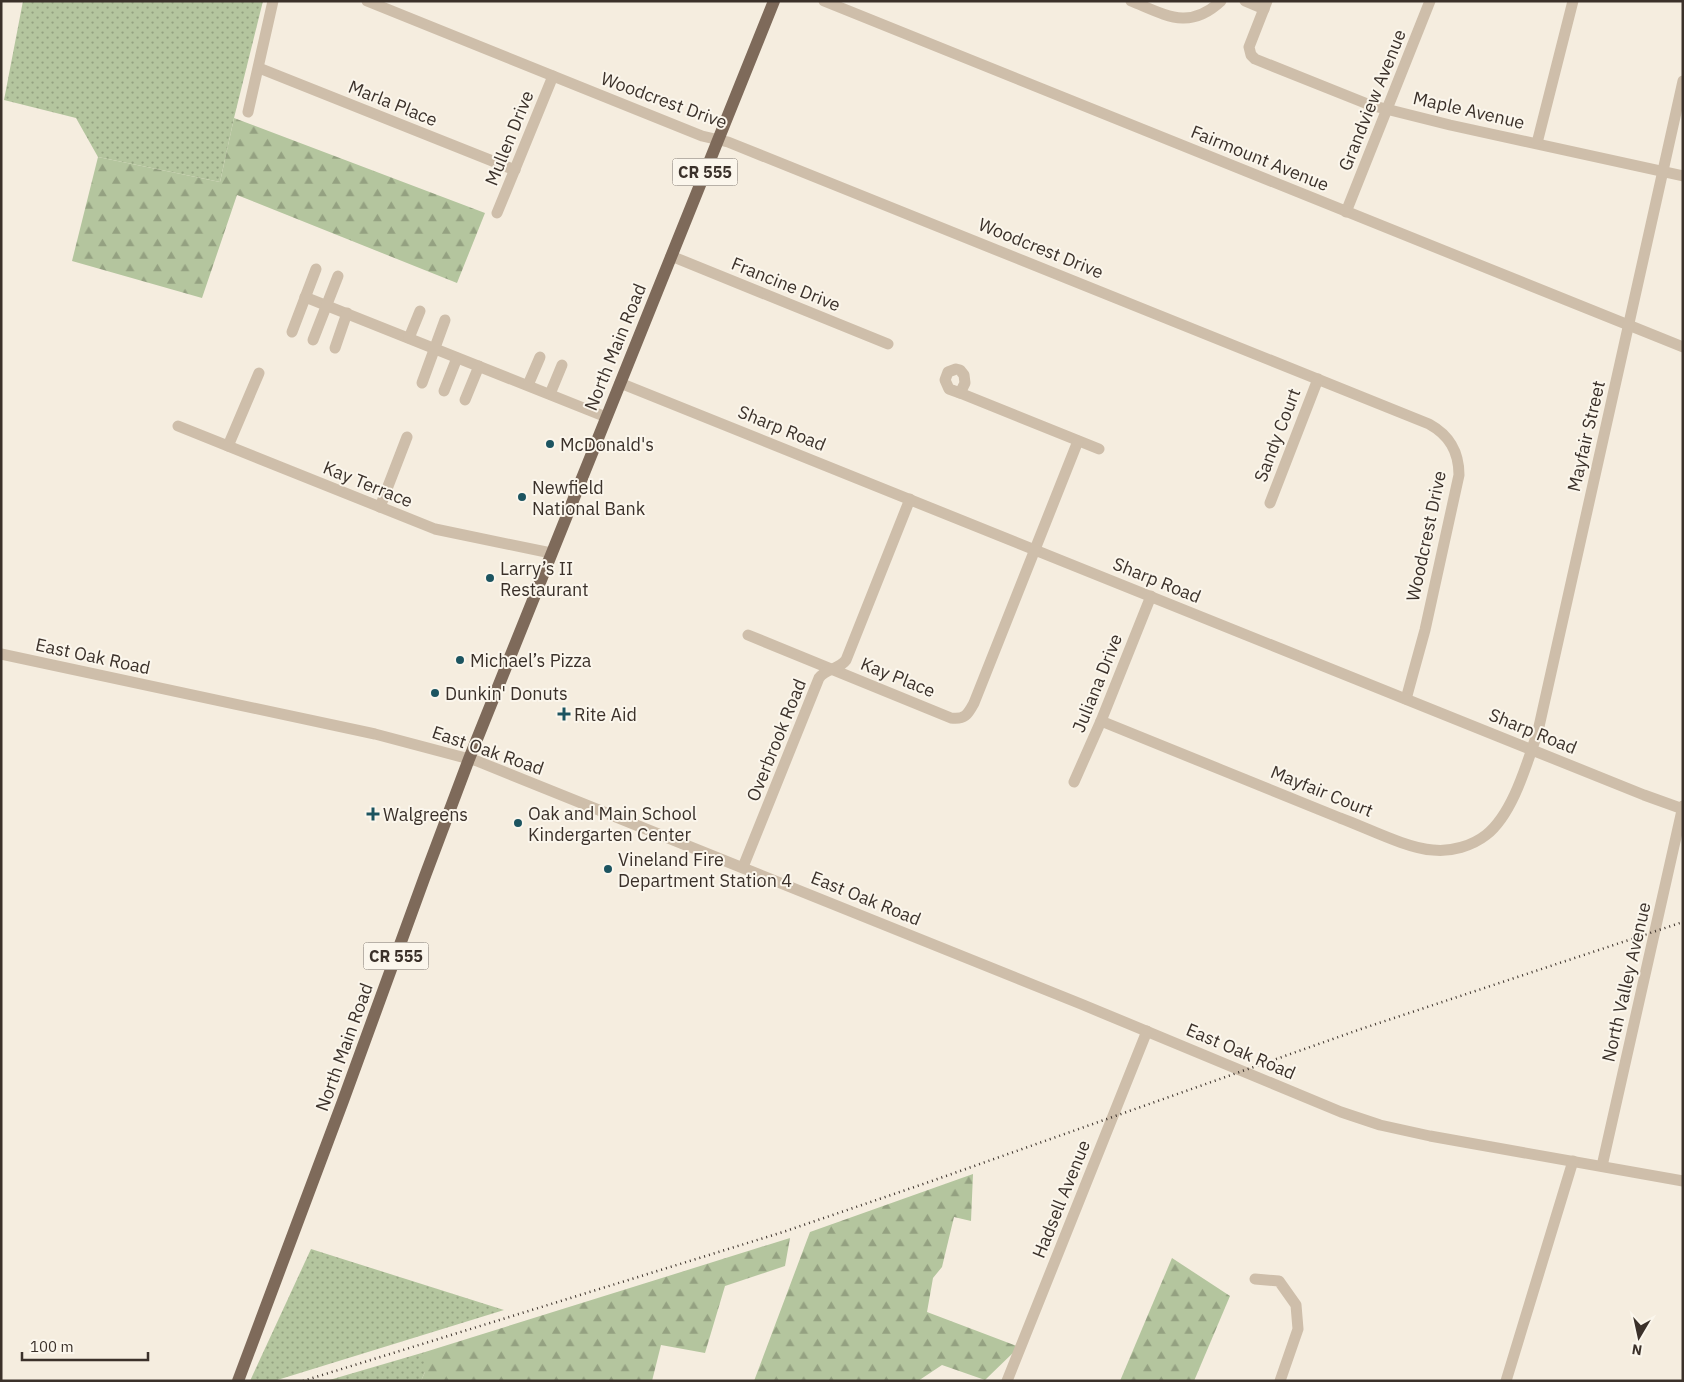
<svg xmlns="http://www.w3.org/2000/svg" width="1684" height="1382" font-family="'IBM Plex Sans',sans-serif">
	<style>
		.grass { fill: url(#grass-dots) }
		.forest { fill: url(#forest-firs) }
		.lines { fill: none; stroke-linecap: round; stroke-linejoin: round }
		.minor { stroke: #cebeaa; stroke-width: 11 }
		.major { stroke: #7e6a5a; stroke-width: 12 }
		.rail { stroke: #3b312a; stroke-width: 2.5; stroke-dasharray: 1 4; stroke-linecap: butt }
		.poi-dot { fill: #1c5460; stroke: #fbf6ec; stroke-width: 2 }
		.labels { text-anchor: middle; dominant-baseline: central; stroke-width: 4; stroke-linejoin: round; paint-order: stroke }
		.shield { fill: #fbf6ec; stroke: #756c64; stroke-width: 1 }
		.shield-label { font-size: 16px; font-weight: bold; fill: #3b312a }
		.street-label { font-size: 18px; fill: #3b312a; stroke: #fbf6ec }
		.poi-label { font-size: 18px; fill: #3b312a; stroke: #fbf6ec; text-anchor: start }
	</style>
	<defs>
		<pattern id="grass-dots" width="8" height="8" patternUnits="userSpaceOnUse" patternTransform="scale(1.25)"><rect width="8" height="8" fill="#b4c59e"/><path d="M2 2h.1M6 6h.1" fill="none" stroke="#94a181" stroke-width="1.8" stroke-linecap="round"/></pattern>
		<pattern id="forest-firs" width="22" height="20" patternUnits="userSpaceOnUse" patternTransform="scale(1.25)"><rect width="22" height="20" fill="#b4c59e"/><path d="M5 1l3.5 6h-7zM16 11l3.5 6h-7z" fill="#94a181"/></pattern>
	</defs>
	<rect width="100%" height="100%" fill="#f5eddf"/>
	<g class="grass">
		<path d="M23 1H263L234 118 220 182 98 157 76 118 4 100Z"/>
		<path d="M311 1249 504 1310 274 1381H250Z"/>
		<path d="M425 1352V1372L421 1381H326Z"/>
	</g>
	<g class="forest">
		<path d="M234 118 485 213 457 283 237 195 202 298 72 261 98 157 220 182Z"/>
		<path d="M973 1174 971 1221 954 1217 942 1267 933 1278 927 1312 1019 1347 985 1380 942 1365 918 1381H754L810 1232Z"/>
		<path d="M790 1238 785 1266 725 1286 705 1353 661 1345 652 1381H421L425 1372V1352Z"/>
		<path d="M1172 1258 1230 1296 1194 1381H1120Z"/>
	</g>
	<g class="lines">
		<g class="minor">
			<path d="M367 1 702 136 728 142 1429 424C1449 435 1459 451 1459 475L1425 630 1406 699"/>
			<path d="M824 1 1683 347"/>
			<path d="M1131 1C1166 15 1189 31 1221 1"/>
			<path d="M1245 1 1264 9"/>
			<path d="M1267 1 1249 47 1251 55 1255 59 1370 105 1450 125 1683 176"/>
			<path d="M259 68 515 170"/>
			<path d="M248 112 273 1"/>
			<path d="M1537 143 1573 1"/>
			<path d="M1346 212 1430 1"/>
			<path d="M497 213 553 76"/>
			<path d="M671 256 888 344"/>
			<path d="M305 297 606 417"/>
			<path d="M292 332 316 269"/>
			<path d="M409 338 420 311"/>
			<path d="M313 340 338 276"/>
			<path d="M335 348 347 313"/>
			<path d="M956 369 960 370 964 375 965 383 960 393 949 389 945 380 948 372Z"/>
			<path d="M422 383 445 320"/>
			<path d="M620 383 1644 795 1683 809"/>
			<path d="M528 385 540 357"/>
			<path d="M444 391 457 358"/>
			<path d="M960 393 1099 449"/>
			<path d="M550 394 562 365"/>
			<path d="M465 400 479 366"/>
			<path d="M178 426 435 529 551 553"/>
			<path d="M228 446 259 373"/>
			<path d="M1270 503 1318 379"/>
			<path d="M380 507 407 437"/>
			<path d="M748 635 951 718C965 720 968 714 974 703L1078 441"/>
			<path d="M1 654 375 734 477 761 1081 1004 1341 1112 1380 1125 1430 1136 1683 1181"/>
			<path d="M1101 721C1181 753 1260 786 1340 818 1365 827 1408 849 1433 850 1451 852 1472 846 1486 835 1513 814 1527 763 1538 731L1683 81"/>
			<path d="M1074 782 1101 721 1151 596"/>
			<path d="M743 867 819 678C826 668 839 670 846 660L910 499"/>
			<path d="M1602 1166 1683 806"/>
			<path d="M1255 1279 1279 1281 1296 1305 1298 1329 1280 1381"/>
			<path d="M1007 1381 1147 1031"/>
			<path d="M1506 1381 1573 1161"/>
		</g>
		<path class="major" d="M238 1381 343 1101 425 876 469 759 774 1"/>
		<path class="rail" d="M303 1381 783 1232 929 1182 1361 1029 1683 922"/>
	</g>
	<g class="poi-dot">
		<circle cx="550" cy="444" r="5"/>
		<circle cx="522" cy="497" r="5"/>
		<circle cx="490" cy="578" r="5"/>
		<circle cx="460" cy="660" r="5"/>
		<circle cx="435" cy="693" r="5"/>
		<path d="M561.5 706.5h5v5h5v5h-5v5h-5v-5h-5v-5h5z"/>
		<path d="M370.5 806.5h5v5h5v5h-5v5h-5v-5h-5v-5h5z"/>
		<circle cx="518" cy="823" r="5"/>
		<circle cx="608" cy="869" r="5"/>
	</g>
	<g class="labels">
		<g class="shield">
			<rect x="672.5" y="158.5" width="65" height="27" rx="4"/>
			<rect x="363.5" y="942.5" width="65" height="27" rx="4"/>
		</g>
		<g class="shield-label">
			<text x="705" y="172">CR 555</text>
			<text x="396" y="956">CR 555</text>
		</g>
		<g class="street-label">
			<text transform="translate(664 100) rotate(20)">Woodcrest Drive</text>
			<text transform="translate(1372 100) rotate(-68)">Grandview Avenue</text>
			<text transform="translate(393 103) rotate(22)">Marla Place</text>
			<text transform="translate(1469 110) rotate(13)">Maple Avenue</text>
			<text transform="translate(509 138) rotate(-68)">Mullen Drive</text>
			<text transform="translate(1260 158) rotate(22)">Fairmount Avenue</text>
			<text transform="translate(1041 248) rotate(22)">Woodcrest Drive</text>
			<text transform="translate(786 284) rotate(22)">Francine Drive</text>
			<text transform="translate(615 347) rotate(-68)">North Main Road</text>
			<text transform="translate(782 428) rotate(22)">Sharp Road</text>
			<text transform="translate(1277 435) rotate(-69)">Sandy Court</text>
			<text transform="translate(1586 436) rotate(-77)">Mayfair Street</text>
			<text transform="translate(368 484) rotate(22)">Kay Terrace</text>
			<text transform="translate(1426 536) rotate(-78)">Woodcrest Drive</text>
			<text transform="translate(1157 580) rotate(22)">Sharp Road</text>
			<text transform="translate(93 656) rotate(12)">East Oak Road</text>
			<text transform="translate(898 677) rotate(22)">Kay Place</text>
			<text transform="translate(1097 683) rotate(-68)">Juliana Drive</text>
			<text transform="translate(1533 731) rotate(22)">Sharp Road</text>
			<text transform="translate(776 740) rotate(-68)">Overbrook Road</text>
			<text transform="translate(488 750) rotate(19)">East Oak Road</text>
			<text transform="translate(1322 791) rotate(22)">Mayfair Court</text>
			<text transform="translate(866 898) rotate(22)">East Oak Road</text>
			<text transform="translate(1626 982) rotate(-77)">North Valley Avenue</text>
			<text transform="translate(344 1047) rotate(-70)">North Main Road</text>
			<text transform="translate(1241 1051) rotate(23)">East Oak Road</text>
			<text transform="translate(1061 1199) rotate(-68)">Hadsell Avenue</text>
		</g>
		<g class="poi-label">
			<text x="560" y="444">McDonald's</text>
			<text x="532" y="487">Newfield<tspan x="532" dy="21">National Bank</tspan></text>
			<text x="500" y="568">Larry’s II<tspan x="500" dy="21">Restaurant</tspan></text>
			<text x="470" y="660">Michael’s Pizza</text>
			<text x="445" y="693">Dunkin' Donuts</text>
			<text x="574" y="714">Rite Aid</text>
			<text x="528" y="813">Oak and Main School<tspan x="528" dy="21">Kindergarten Center</tspan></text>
			<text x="383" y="814">Walgreens</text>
			<text x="618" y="859">Vineland Fire<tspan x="618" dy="21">Department Station 4</tspan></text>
		</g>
	</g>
	<rect width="1684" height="1382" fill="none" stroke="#3b312a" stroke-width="5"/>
	<g transform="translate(1639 1337) rotate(189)" stroke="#fbf6ec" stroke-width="4" paint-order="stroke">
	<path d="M0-4L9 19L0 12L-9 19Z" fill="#3b312a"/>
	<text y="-8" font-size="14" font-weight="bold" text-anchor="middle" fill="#3b312a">N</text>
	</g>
	<path d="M22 1352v8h126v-8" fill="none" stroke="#3b312a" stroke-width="2.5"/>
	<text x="30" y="1352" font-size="15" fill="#3b312a" stroke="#fbf6ec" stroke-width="4" paint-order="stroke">100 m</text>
</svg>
